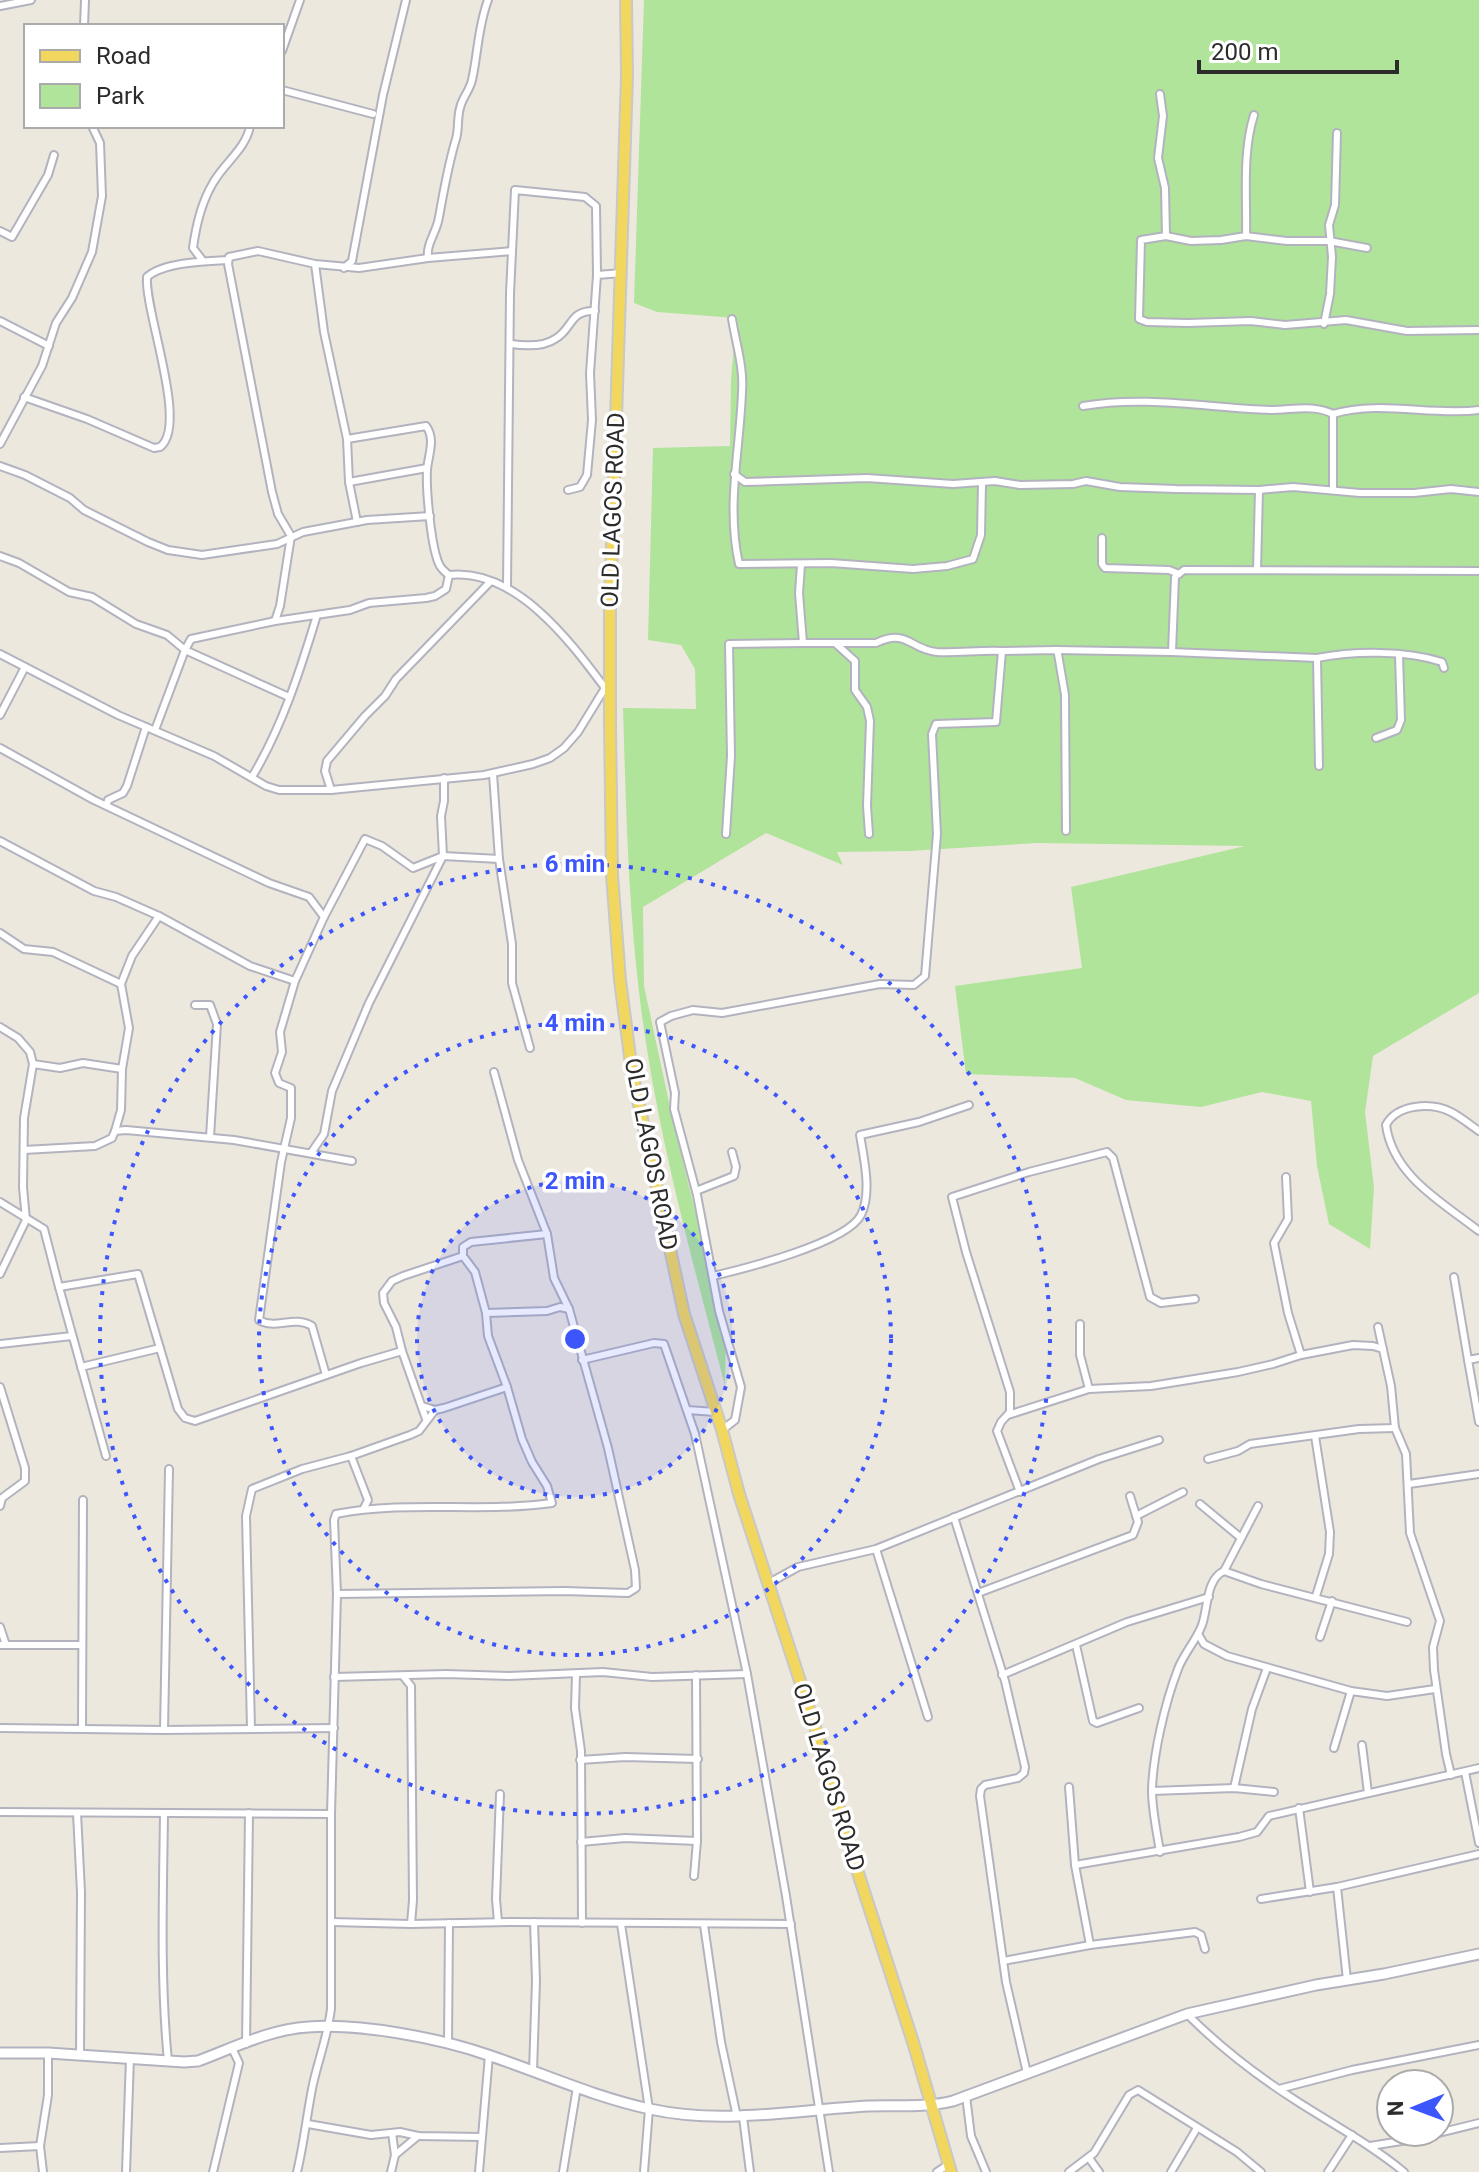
<svg xmlns="http://www.w3.org/2000/svg" width="1479" height="2172" font-family="Roboto,sans-serif">
	<style>
		.green { fill: #afe49a }
		.lines { fill: none; stroke-linecap: round; stroke-linejoin: round }
		.street-casing { stroke: #b2b3bf; stroke-width: 10 }
		.secondary-casing { stroke: #b2b3bf; stroke-width: 13 }
		.primary-casing { stroke: #c8c8c8; stroke-width: 14 }
		.street { stroke: #fff; stroke-width: 6 }
		.secondary { stroke: #fff; stroke-width: 9 }
		.primary { stroke: #f2d75e; stroke-width: 10 }
		.ring { fill: none; stroke: #3d56fc; stroke-width: 4; stroke-dasharray: 4 8 }
		.labels { text-anchor: middle; dominant-baseline: central; stroke-width: 7; stroke-linejoin: round; paint-order: stroke }
		.street-label { font-size: 24px; fill: #2c2c2c; stroke: #fff }
		.centre { fill: #3d56fc; stroke: #fff; stroke-width: 4 }
		.ring-label { font-size: 24px; text-anchor: middle; font-weight: bold; fill: #3d56fc; stroke: #fff; stroke-width: 7; stroke-linejoin: round; paint-order: stroke }
	</style>
	<rect width="100%" height="100%" fill="#ede8de"/>
	<path class="green" d="M644 0H1479V993L1373 1056 1365 1112 1374 1187 1370 1249 1329 1224 1317 1166 1311 1101 1262 1092 1201 1107 1126 1100 1075 1078 966 1074 955 986 1082 968 1071 887 1245 846 1037 843 910 851 837 852 843 865 766 833 643 907 644 986 675 1130 711 1275 726 1327 725 1386C692 1259 656 1131 640 1000 628 903 626 806 623 708L696 709 695 669 681 645 648 640 653 448 730 446 731 380 736 318 657 312 634 303Z"/>
	<g class="lines">
		<defs>
			<g id="street">
				<path d="M0 6 31 0"/>
				<path d="M84 26 85 0"/>
				<path d="M282 51 300 0"/>
				<path d="M282 90 373 114"/>
				<path d="M1160 94 1163 116 1158 158 1165 188 1166 236"/>
				<path d="M0 231 12 237 48 175 54 155"/>
				<path d="M1246 236C1247 197 1242 153 1254 115"/>
				<path d="M1367 248 1329 241H1287L1246 236 1221 240 1191 241 1166 236 1141 240 1139 319 1147 322 1188 323 1251 321 1285 325 1346 320 1407 331 1479 330"/>
				<path d="M428 258C426 243 437 232 439 217 444 190 448 165 456 139 459 129 457 118 460 108 462 98 470 90 472 80 478 53 478 26 488 0"/>
				<path d="M203 261 193 248C196 225 201 203 213 183 224 163 246 149 250 126"/>
				<path d="M315 264 324 332 347 439 349 482 357 522"/>
				<path d="M344 268 352 261 383 95 406 0"/>
				<path d="M732 319C736 344 744 367 742 392 740 450 726 506 739 564L831 563 913 569 947 566 973 559 981 535 982 483"/>
				<path d="M0 321 49 346"/>
				<path d="M1324 324 1330 294 1332 257 1329 225 1335 205 1337 133"/>
				<path d="M511 344C525 346 543 347 555 339 573 329 569 310 595 311"/>
				<path d="M24 397 87 419 154 448 160 447C189 426 144 310 147 277 163 262 207 261 228 260"/>
				<path d="M1083 406C1145 395 1209 408 1271 410 1292 410 1314 404 1333 414"/>
				<path d="M347 439 426 426C436 439 428 456 427 470 426 489 431 550 440 566 441 568 447 574 449 575 516 568 570 641 605 688"/>
				<path d="M0 444 42 366 56 323 72 298 92 252 102 196 100 143 92 126"/>
				<path d="M0 466 25 475 70 498 84 510 148 542 168 550 202 555 277 544 303 532 367 520 430 516"/>
				<path d="M734 474 745 482 867 478 953 484 995 481 1020 485 1073 484 1086 481 1120 487 1176 489 1259 490 1293 487 1360 493H1414L1451 489 1479 492"/>
				<path d="M349 482 427 468"/>
				<path d="M568 490 580 487 587 475 592 420 590 373 597 275 622 273"/>
				<path d="M1333 490V414C1380 400 1431 416 1479 410"/>
				<path d="M1102 538V564L1105 568 1169 570 1179 574"/>
				<path d="M0 556 19 563 69 592 92 597 136 624 167 635 185 650 289 697"/>
				<path d="M1257 570 1259 490"/>
				<path d="M507 587 510 293 515 190 585 197 596 206 597 275"/>
				<path d="M275 621 280 606 291 536 278 514 272 492 228 264 229 257 258 251 315 264 359 268 428 258 512 251"/>
				<path d="M835 643 855 661V690L867 707 870 721 867 806 869 834"/>
				<path d="M1056 650 1172 652 1175 577 1184 570 1479 571"/>
				<path d="M1002 651 1056 650 1058 654 1065 695 1066 831"/>
				<path d="M1172 652 1317 658 1319 766"/>
				<path d="M0 654 118 715 214 756 266 786 279 790H331L484 775 533 764 550 758 564 748 578 732 605 688 611 687"/>
				<path d="M1317 658C1353 651 1406 650 1442 662L1444 668"/>
				<path d="M0 715 25 667"/>
				<path d="M155 730 185 650 191 639 275 621 350 610 369 603 426 598 435 596 446 589 449 575"/>
				<path d="M1376 738 1397 730 1401 720 1399 655"/>
				<path d="M0 748 94 800 269 883 309 897 324 917"/>
				<path d="M493 774 499 859 512 944V983L530 1048"/>
				<path d="M252 777C282 727 300 671 317 615"/>
				<path d="M331 790 325 771 327 761 365 716 385 696 396 679 490 582"/>
				<path d="M107 804 108 800 123 793 127 786 146 727"/>
				<path d="M726 834 731 756 729 644 803 643"/>
				<path d="M0 841 94 891 116 897 159 916 250 966 295 981"/>
				<path d="M0 933 24 949 53 952 121 984"/>
				<path d="M195 1005H210L217 1024 210 1137"/>
				<path d="M0 1027 18 1038 30 1052 33 1064 24 1118 23 1187 26 1220 0 1274"/>
				<path d="M33 1064 60 1068 83 1063 122 1069 129 1028 121 984 132 956 159 916"/>
				<path d="M115 1131 121 1110 122 1069"/>
				<path d="M1479 1131C1470 1125 1461 1117 1451 1112 1431 1102 1397 1104 1386 1125 1393 1176 1442 1202 1479 1231"/>
				<path d="M24 1150 95 1146 112 1138 115 1131 126 1130 234 1140 352 1161"/>
				<path d="M311 1153 324 1134 332 1091 369 1003 443 856 441 816 444 801V778"/>
				<path d="M1286 1177 1288 1219 1274 1243 1288 1313 1301 1355"/>
				<path d="M696 1191 734 1176 736 1167 732 1152"/>
				<path d="M0 1202 44 1229 59 1287 138 1274 178 1409 185 1418 195 1421 361 1363 402 1351"/>
				<path d="M713 1276C743 1269 847 1243 861 1215 872 1193 864 1159 860 1135L919 1122 969 1105"/>
				<path d="M1454 1277 1468 1360 1479 1358"/>
				<path d="M59 1287 106 1456"/>
				<path d="M486 1313 547 1311 560 1307 569 1309"/>
				<path d="M1080 1324V1355L1089 1389"/>
				<path d="M1378 1327 1391 1386 1395 1428 1406 1454 1410 1533 1440 1621 1433 1647 1434 1670 1446 1754 1451 1775"/>
				<path d="M0 1344 72 1336"/>
				<path d="M582 1360 654 1343 664 1344 695 1434 747 1674 786 1896 829 2172"/>
				<path d="M1468 1360 1479 1422"/>
				<path d="M81 1367 160 1348"/>
				<path d="M326 1375 312 1326C294 1315 275 1330 259 1320L281 1162 291 1118V1088L279 1083 275 1073 282 1052 280 1032 295 981 324 917 365 839 382 846 413 868 443 856 499 859"/>
				<path d="M0 1387 25 1468V1481L2 1498 0 1506"/>
				<path d="M422 1406 435 1410 444 1408 507 1387"/>
				<path d="M687 1410 716 1412"/>
				<path d="M1008 1415 1089 1389 1151 1386 1238 1372 1273 1364 1301 1355 1353 1345 1373 1346 1383 1349"/>
				<path d="M426 1419 402 1351 396 1327 384 1303 383 1293 392 1281 403 1276 463 1256"/>
				<path d="M722 1430 735 1420 741 1387 719 1311 697 1195 674 1109 675 1093 660 1022 671 1016 693 1010 722 1013 880 984 914 985 925 976 937 834 932 734 936 724 996 722 1002 651C980 650 958 653 937 652 910 650 908 628 876 643H803L799 593 801 565"/>
				<path d="M1315 1436 1330 1532 1329 1554 1316 1596"/>
				<path d="M351 1456 368 1500 364 1508"/>
				<path d="M1208 1459 1238 1451 1250 1444 1359 1429 1395 1428"/>
				<path d="M1409 1484 1479 1474"/>
				<path d="M1020 1492 997 1431 1001 1422 1010 1412V1392L966 1252 952 1197 1029 1172 1107 1152 1113 1158 1150 1297 1161 1303 1195 1299"/>
				<path d="M1200 1504 1241 1538"/>
				<path d="M1136 1516 1183 1492"/>
				<path d="M954 1517 1005 1681 1025 1767 1024 1773 1018 1778 985 1785 981 1789 980 1796 1006 1982 1027 2073"/>
				<path d="M876 1549 928 1717"/>
				<path d="M1224 1571 1258 1506"/>
				<path d="M769 1583 798 1567 876 1549 1099 1459 1159 1440"/>
				<path d="M978 1593 1133 1535 1138 1522 1130 1496"/>
				<path d="M337 1594 564 1591 628 1593 636 1588 635 1570 608 1448 569 1309 554 1278 547 1234 518 1160 494 1072"/>
				<path d="M0 1627 6 1645"/>
				<path d="M1198 1634 1204 1644 1227 1656 1351 1691 1387 1696 1435 1689"/>
				<path d="M1320 1637 1332 1601"/>
				<path d="M0 1645H82"/>
				<path d="M1076 1645 1093 1721 1097 1723 1139 1708"/>
				<path d="M576 1674 575 1708 581 1751 582 1923"/>
				<path d="M1002 1675 1127 1622 1209 1597"/>
				<path d="M403 1676 411 1686 413 1900 411 1924"/>
				<path d="M334 1677 446 1674 509 1676 603 1672 652 1677 747 1674"/>
				<path d="M0 1728 164 1730 334 1728"/>
				<path d="M82 1728 83 1500"/>
				<path d="M251 1728 246 1516 252 1489 302 1469 351 1456 410 1435 419 1431 435 1410"/>
				<path d="M164 1730 169 1469"/>
				<path d="M1362 1745 1368 1793"/>
				<path d="M1334 1748 1351 1691"/>
				<path d="M580 1760 625 1757 698 1759"/>
				<path d="M1465 1772 1479 1843"/>
				<path d="M1069 1787 1075 1865 1090 1945"/>
				<path d="M1234 1788 1252 1709 1267 1668"/>
				<path d="M1152 1791 1234 1788 1274 1792"/>
				<path d="M1299 1808 1310 1892"/>
				<path d="M0 1812 331 1814"/>
				<path d="M77 1813 81 1892 80 2055"/>
				<path d="M164 1813C163 1896 160 1979 168 2061"/>
				<path d="M581 1842 625 1838 697 1841"/>
				<path d="M1160 1852C1157 1832 1152 1811 1152 1790 1153 1754 1165 1703 1178 1669 1184 1653 1196 1641 1202 1625 1208 1608 1206 1579 1224 1571L1261 1584 1407 1622"/>
				<path d="M1075 1865 1239 1837 1257 1832 1269 1816 1479 1768"/>
				<path d="M694 1876 697 1841 696 1675"/>
				<path d="M1337 1887 1347 1980"/>
				<path d="M1261 1899 1337 1887 1479 1854"/>
				<path d="M331 1922 411 1924 511 1922 791 1924"/>
				<path d="M498 1922 496 1899 500 1794"/>
				<path d="M621 1924 649 2109 644 2172"/>
				<path d="M704 1925 721 2042 737 2117"/>
				<path d="M1003 1961 1090 1945 1195 1932 1201 1935 1205 1949"/>
				<path d="M1188 2015C1220 2047 1256 2075 1295 2100 1332 2124 1370 2144 1404 2172"/>
				<path d="M246 2044 249 1813"/>
				<path d="M448 2044 449 1923"/>
				<path d="M533 2071 536 1981 534 1922"/>
				<path d="M1279 2089 1352 2070 1479 2045"/>
				<path d="M966 2096 971 2136 986 2172"/>
				<path d="M743 2117 750 2172"/>
				<path d="M308 2124 371 2135 400 2132 418 2136 482 2137"/>
				<path d="M1370 2146 1414 2139 1479 2123"/>
				<path d="M0 2148 40 2146"/>
				<path d="M395 2155 418 2136"/>
				<path d="M1089 2158 1099 2172"/>
				<path d="M43 2172 40 2146 48 2095V2053"/>
				<path d="M126 2172 130 2058"/>
				<path d="M213 2172 239 2063 232 2048"/>
				<path d="M297 2172C304 2143 307 2113 313 2084 319 2058 328 2034 331 2009V1814L337 1594 334 1520 336 1514C408 1500 480 1513 552 1503L547 1486 532 1462 522 1439 507 1387 488 1336 486 1313 475 1272 463 1256V1247L471 1242 547 1234"/>
				<path d="M391 2172 395 2155 392 2133"/>
				<path d="M479 2172 489 2055"/>
				<path d="M563 2172 577 2087"/>
				<path d="M937 2172 949 2164"/>
				<path d="M1069 2172 1094 2153 1129 2095 1138 2090 1237 2152 1261 2172"/>
				<path d="M1171 2172 1197 2128"/>
				<path d="M1328 2172 1352 2135"/>
			</g>
			<path id="secondary" d="M0 2053H48L184 2062 198 2061C233 2048 271 2029 308 2027 360 2023 439 2038 488 2055 542 2073 594 2097 650 2109 722 2125 795 2110 868 2106 895 2105 926 2108 953 2101L1187 2014 1316 1985 1384 1974 1479 1954"/>
			<path id="primary" d="M626 0 627 76 610 606V724L612 875 620 980 632 1072 684 1314 722 1430 739 1494 815 1727 859 1876 913 2042 951 2172"/>
		</defs>
		<use href="#street" class="street-casing"/>
		<use href="#secondary" class="secondary-casing"/>
		<use href="#primary" class="primary-casing"/>
		<use href="#street" class="street"/>
		<use href="#secondary" class="secondary"/>
		<use href="#primary" class="primary"/>
	</g>
	<circle cx="575" cy="1339" r="158" fill="#3d56fc" fill-opacity=".12"/>
	<g class="ring">
		<circle cx="575" cy="1339" r="158"/>
		<circle cx="575" cy="1339" r="316"/>
		<circle cx="575" cy="1339" r="475"/>
	</g>
	<g class="labels">
		<g class="street-label">
			<text transform="translate(613 510) rotate(-88)">OLD LAGOS ROAD</text>
			<text transform="translate(651 1154) rotate(79)">OLD LAGOS ROAD</text>
			<text transform="translate(829 1777) rotate(73)">OLD LAGOS ROAD</text>
		</g>
	</g>
	<circle cx="575" cy="1339" r="12" class="centre"/>
	<g class="ring-label">
		<text x="575" y="872">6 min</text>
		<text x="575" y="1031">4 min</text>
		<text x="575" y="1189">2 min</text>
	</g>
	<rect x="24" y="24" width="260" height="104" fill="#ffffff" stroke="#ababab" stroke-width="2"/>
	<rect x="40" y="50" width="40" height="12" fill="#f2d75e" stroke="#ababab" stroke-width="2"/>
	<text x="96" y="64" font-size="24" fill="#2c2c2c">Road</text>
	<rect x="40" y="84" width="40" height="24" fill="#afe49a" stroke="#ababab" stroke-width="2"/>
	<text x="96" y="104" font-size="24" fill="#2c2c2c">Park</text>
	<g transform="translate(1415 2108) rotate(269)"><circle r="38" fill="#ffffff" stroke="#ababab" stroke-width="2"/>
	<path d="M0-6L14 30L0 20L-14 30Z" fill="#3d56fc"/>
	<text y="-12" font-size="22" font-weight="bold" text-anchor="middle" fill="#2c2c2c">N</text>
	</g>
	<path d="M1199 60v12h198v-12" fill="none" stroke="#2c2c2c" stroke-width="4"/>
	<text x="1211" y="60" font-size="24" fill="#2c2c2c" stroke="#ffffff" stroke-width="6" paint-order="stroke">200 m</text>
</svg>
